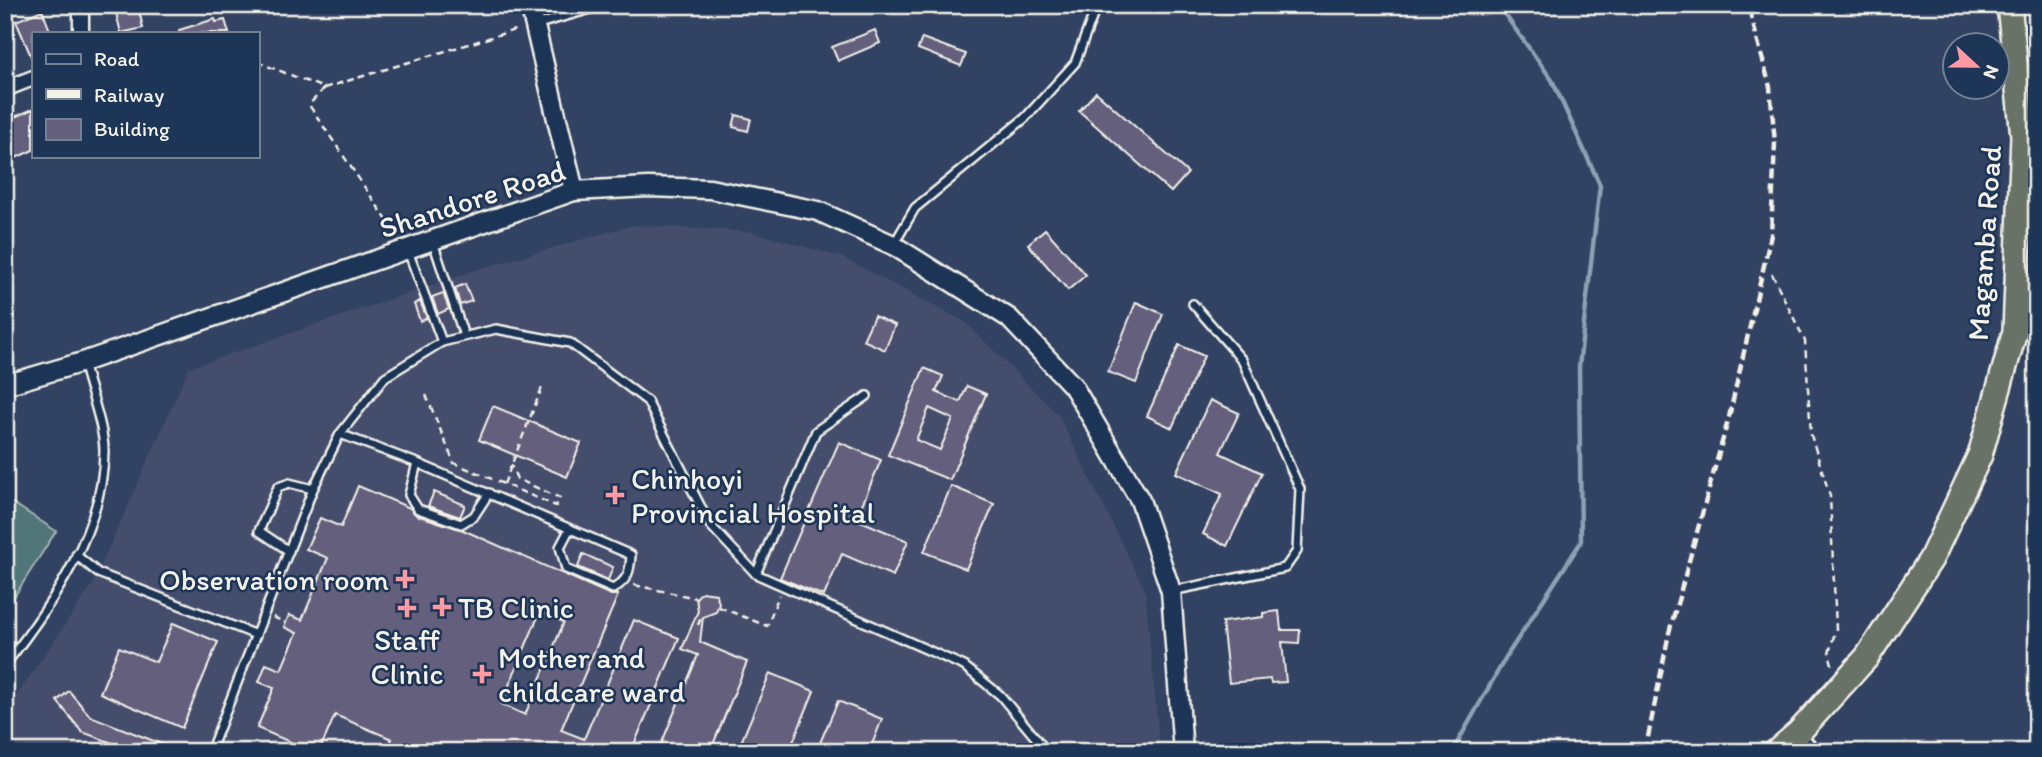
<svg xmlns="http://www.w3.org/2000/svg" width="2042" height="757" font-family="Itim,sans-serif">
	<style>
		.built { fill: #454e6d }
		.green { fill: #517679; stroke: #a2b4b0; stroke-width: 2 }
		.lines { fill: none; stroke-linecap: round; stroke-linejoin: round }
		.stream { stroke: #8da1b3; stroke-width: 4.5 }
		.building { fill: #635f7d; stroke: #f4f1e8; stroke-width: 2; fill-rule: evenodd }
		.service-casing { stroke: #f4f1e8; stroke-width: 12 }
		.minor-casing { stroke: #f4f1e8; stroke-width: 19 }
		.tertiary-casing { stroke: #f4f1e8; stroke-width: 23 }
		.trunk-casing { stroke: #f4f1e8; stroke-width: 28 }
		.path { stroke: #f4f1e8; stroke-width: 2.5; stroke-dasharray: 7 5; stroke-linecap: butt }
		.service { stroke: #1d3557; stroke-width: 7 }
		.minor { stroke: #1d3557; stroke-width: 14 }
		.tertiary { stroke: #1d3557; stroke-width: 18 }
		.trunk { stroke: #697266; stroke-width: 23 }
		.rail { stroke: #f4f1e8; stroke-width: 4.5; stroke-dasharray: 10 5; stroke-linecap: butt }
		.poi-dot { fill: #ff9aa2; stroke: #1d3557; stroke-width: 2.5 }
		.labels { text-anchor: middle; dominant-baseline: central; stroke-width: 5; stroke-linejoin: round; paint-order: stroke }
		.street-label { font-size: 30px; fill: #f4f1e8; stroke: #1d3557 }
		.poi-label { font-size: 30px; fill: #f4f1e8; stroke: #1d3557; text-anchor: start }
	</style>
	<rect width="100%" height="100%" fill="#324262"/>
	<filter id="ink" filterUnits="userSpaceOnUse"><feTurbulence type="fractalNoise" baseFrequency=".0143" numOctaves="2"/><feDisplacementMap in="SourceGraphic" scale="14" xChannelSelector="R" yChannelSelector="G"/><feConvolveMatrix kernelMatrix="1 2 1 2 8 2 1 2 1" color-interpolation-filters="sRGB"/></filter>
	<g filter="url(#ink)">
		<g class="built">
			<path d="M2026 5H2037V63H2032Z"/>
			<path d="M633 225 752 232 841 257 965 322 1059 416 1145 590 1160 752H33L5 741V713L93 584 189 368 479 269Z"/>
		</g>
		<path class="green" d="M5 498 56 531 5 611Z"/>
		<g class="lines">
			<path class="stream" d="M1452 752 1506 657 1581 542 1579 367 1600 185 1552 80 1498 5"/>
		</g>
		<g class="building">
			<path d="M114 5H138L143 28 121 33Z"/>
			<path d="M42 10 51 33H33V61L16 21Z"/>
			<path d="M215 19 216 22 225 20 229 33H179V30Z"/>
			<path d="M875 30 880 43 838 61 832 47Z"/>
			<path d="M922 38 966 54 961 66 918 49Z"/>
			<path d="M1096 92 1188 173 1171 192 1079 111Z"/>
			<path d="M33 109V150L5 163V121Z"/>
			<path d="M736 115 751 119 748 131 733 127Z"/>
			<path d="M1045 229 1086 275 1068 290 1028 244Z"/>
			<path d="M465 284 472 301 460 305 455 288Z"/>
			<path d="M443 293 449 309 438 314 432 297Z"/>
			<path d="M420 301 427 318 420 321 414 304Z"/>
			<path d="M1136 302 1163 314 1136 383 1108 372Z"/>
			<path d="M874 316 895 325 885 350 863 340Z"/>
			<path d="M1179 345 1204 356 1172 428 1147 416Z"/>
			<path d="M924 368 943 376 936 392 960 402 967 386 986 394 950 480 888 455ZM929 408 953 419 940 450 916 440Z"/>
			<path d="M1210 400 1239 413 1220 453 1262 473 1227 546 1203 534 1222 494 1176 473Z"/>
			<path d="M493 406 581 443 567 477 479 440Z"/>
			<path d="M839 442 881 460 856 519 908 541 893 576 842 554 824 596 780 578Z"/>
			<path d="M358 486 410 508 416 515 463 530 611 595H618L561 730 584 739 634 620 679 638 631 752H386L392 739 335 715 319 752H306L307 749 257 728 274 688 259 682 266 664 281 670 297 633 284 627 289 615 302 620 328 558 306 549 320 518 341 527ZM540 612 564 622 525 715 501 704Z"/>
			<path d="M951 486 994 504 966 569 924 552Z"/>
			<path d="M434 492 465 505 460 517 428 506Z"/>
			<path d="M583 554 613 567 608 580 578 567Z"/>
			<path d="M702 592 716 594 719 603 716 612 703 617 700 642 747 662 710 752H658L698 655 682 649 698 611 696 598Z"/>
			<path d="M1279 611 1281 630H1300L1299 643 1282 642 1286 682 1271 683 1270 679 1229 683 1222 622 1263 617V613Z"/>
			<path d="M173 623 218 642 182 728 100 693 119 647 156 662Z"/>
			<path d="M770 673 814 691 789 752H737Z"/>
			<path d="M69 691 90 716 182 752H137L82 732 57 701Z"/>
			<path d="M838 701 882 719 869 752H816Z"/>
		</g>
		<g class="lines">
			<defs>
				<g id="service">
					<path d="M535 25 605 5"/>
					<path d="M432 239 464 336"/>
					<path d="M894 244 915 208 1025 118 1075 63 1097 5"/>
					<path d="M408 251 442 342"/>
					<path d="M340 434 417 463 631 555C630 572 628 580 613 589L566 569 560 547 569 530"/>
					<path d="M417 463 409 495 418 509 461 524 474 516 489 493"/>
					<path d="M289 551 259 531 278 487 289 483 313 489"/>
					<path d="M76 555 98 573 256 635"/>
					<path d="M756 574 816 431 867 396"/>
					<path d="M1171 591 1285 568 1297 551 1300 489 1242 360 1193 304"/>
					<path d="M5 665C52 605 104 529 104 451 104 426 89 388 83 362"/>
					<path d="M1802 735 1818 752"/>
					<path d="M210 752 313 489 340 434 385 377 442 342 496 329 570 343 647 401 710 525 756 574 964 666 1000 695 1040 743 1043 752"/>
				</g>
				<g id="minor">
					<path d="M81 5V33"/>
					<path d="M5 89 33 78"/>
				</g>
				<g id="tertiary">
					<path d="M530 5 574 191"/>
					<path d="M5 385 83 362 574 191 648 187 710 189 818 211 893 245 1009 318 1073 386 1140 500 1171 591 1183 752"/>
				</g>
				<path id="trunk" d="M1776 752 1799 732 1867 657 1931 559 1980 455 2015 331 2023 136 2009 5"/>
			</defs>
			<use href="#service" class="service-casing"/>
			<use href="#minor" class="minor-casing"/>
			<use href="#tertiary" class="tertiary-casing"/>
			<use href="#trunk" class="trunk-casing"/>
			<g class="path">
				<path d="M257 62 324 88 518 29"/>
				<path d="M324 88 309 105 397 235"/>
				<path d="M1772 274 1805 341 1811 435 1830 496 1836 629 1829 653 1833 668"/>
				<path d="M426 395 454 463 556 506 560 498 517 479 511 465"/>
				<path d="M504 484 543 385"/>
				<path d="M634 585 696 598"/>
				<path d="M719 607 767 626 779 595"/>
				<path d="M273 617 286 623"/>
				<path d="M698 625 702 615"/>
			</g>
			<use href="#service" class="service"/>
			<use href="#minor" class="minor"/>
			<use href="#tertiary" class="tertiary"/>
			<use href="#trunk" class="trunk"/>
			<path class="rail" d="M1645 752 1669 633 1729 417 1771 235 1775 143 1770 87 1748 5"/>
		</g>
	</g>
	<g class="poi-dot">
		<path d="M611.5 484.5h7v7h7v7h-7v7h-7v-7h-7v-7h7z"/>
		<path d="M401.5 568.5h7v7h7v7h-7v7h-7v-7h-7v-7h7z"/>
		<path d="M438.5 596.5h7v7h7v7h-7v7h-7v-7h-7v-7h7z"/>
		<path d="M403.5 597.5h7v7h7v7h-7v7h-7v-7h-7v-7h7z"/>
		<path d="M478.5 663.5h7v7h7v7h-7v7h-7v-7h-7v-7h7z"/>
	</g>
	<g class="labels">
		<g class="street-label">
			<text transform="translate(472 199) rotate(-18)">Shandore Road</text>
			<text transform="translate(1984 243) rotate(-86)">Magamba Road</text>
		</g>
		<g class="poi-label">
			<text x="631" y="478">Chinhoyi<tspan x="631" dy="34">Provincial Hospital</tspan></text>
			<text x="389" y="579" text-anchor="end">Observation room</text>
			<text x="458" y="607">TB Clinic</text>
			<text x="407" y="639" text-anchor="middle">Staff<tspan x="407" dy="34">Clinic</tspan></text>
			<text x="498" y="657">Mother and<tspan x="498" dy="34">childcare ward</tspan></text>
		</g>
	</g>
	<rect width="2042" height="757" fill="none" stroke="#1d3557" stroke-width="28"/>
	<rect x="14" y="14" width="2014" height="729" fill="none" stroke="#f4f1e8" stroke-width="2.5" filter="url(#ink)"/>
	<rect x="32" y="32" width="228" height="126" fill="#1d3557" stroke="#738091" stroke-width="2"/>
	<rect x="46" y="54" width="35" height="10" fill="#1d3557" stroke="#738091" stroke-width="2"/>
	<text x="94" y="66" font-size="21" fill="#f4f1e8">Road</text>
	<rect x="46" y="89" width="35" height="10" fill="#f4f1e8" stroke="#738091" stroke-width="2"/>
	<text x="94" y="102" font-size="21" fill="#f4f1e8">Railway</text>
	<rect x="46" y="119" width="35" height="21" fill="#635f7d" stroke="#738091" stroke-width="2"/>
	<text x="94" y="136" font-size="21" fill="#f4f1e8">Building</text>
	<g transform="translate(1976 66) rotate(112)"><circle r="33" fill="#1d3557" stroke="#738091" stroke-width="2"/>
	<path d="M0-5L12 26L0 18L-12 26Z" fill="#ff9aa2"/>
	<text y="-10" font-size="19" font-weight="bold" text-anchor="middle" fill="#f4f1e8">N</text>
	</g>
</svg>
